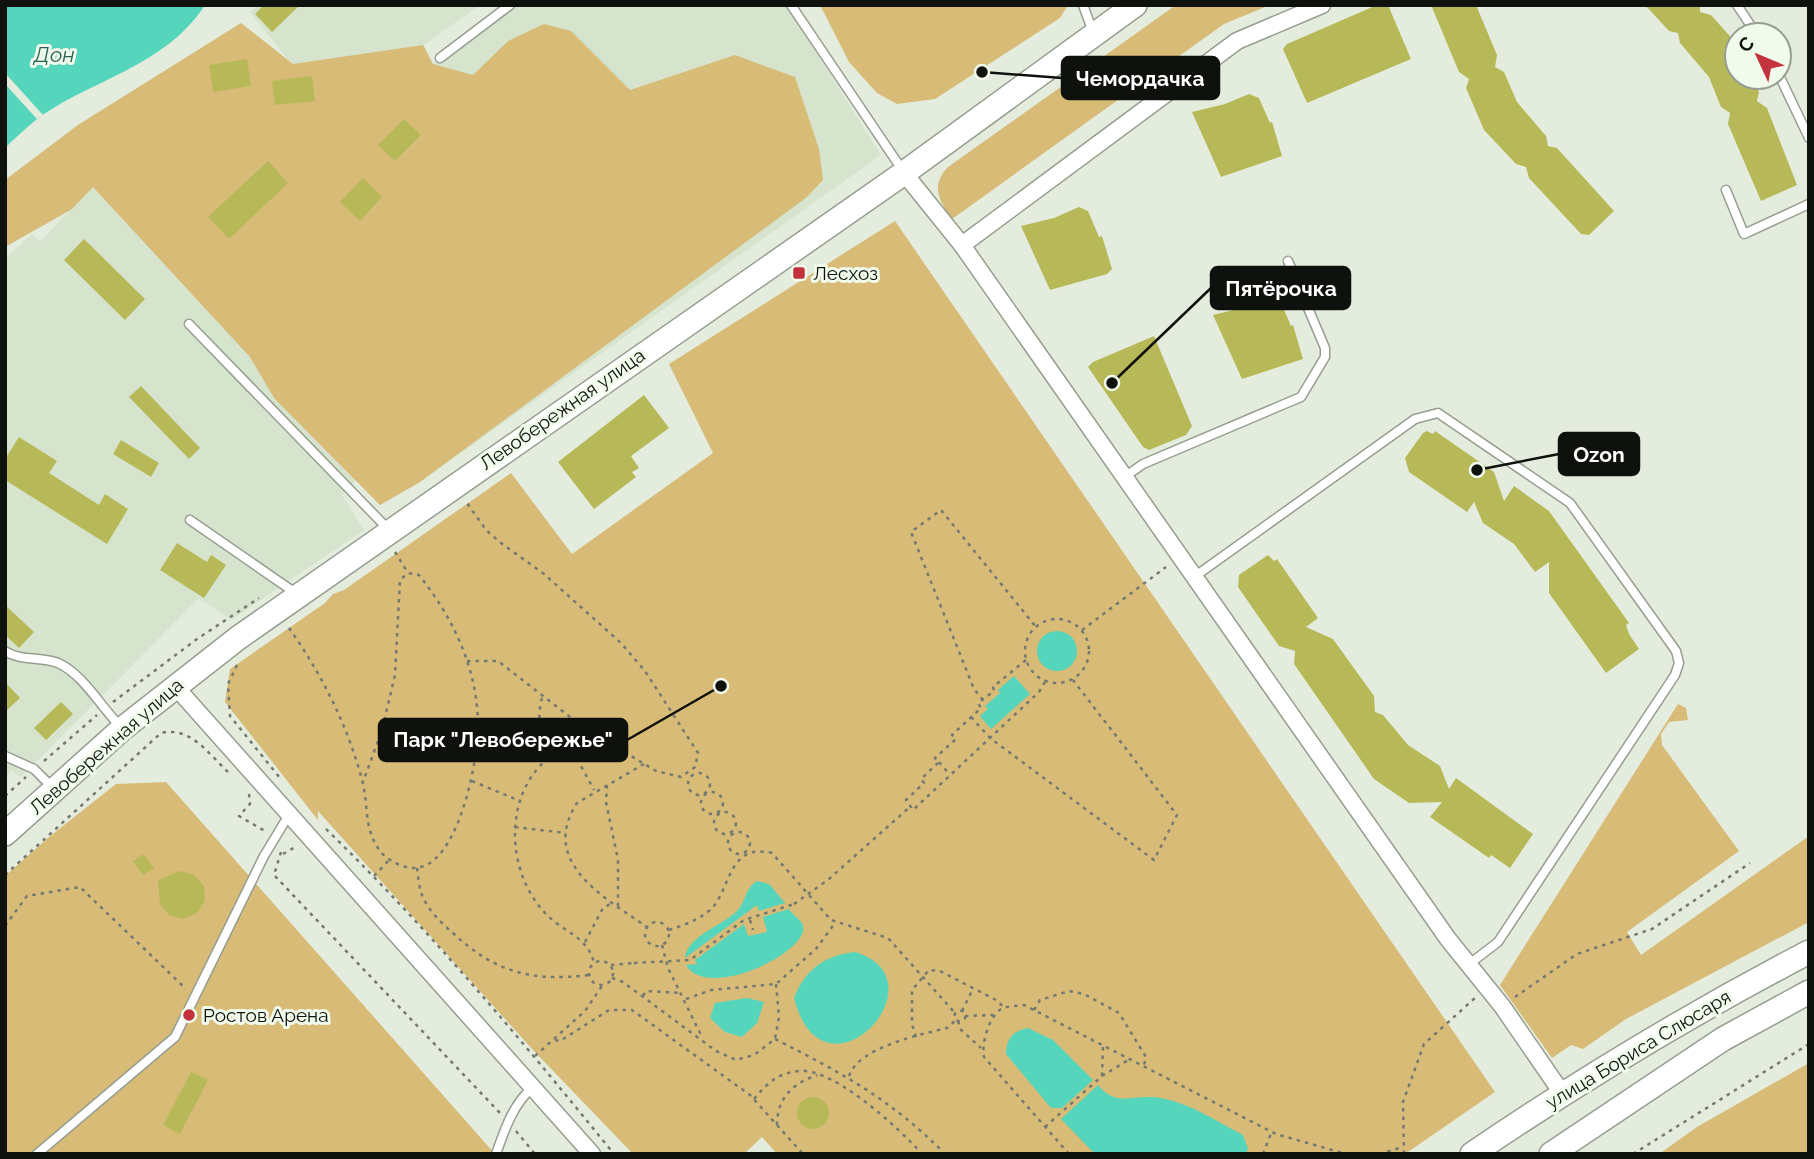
<svg xmlns="http://www.w3.org/2000/svg" width="1814" height="1159" font-family="Raleway,sans-serif">
	<style>
		.built { fill: #d6e4cd }
		.green { fill: #d7bb77 }
		.water { fill: #55d5bb }
		.pier { fill: #e4eddd }
		.building { fill: #b7b959 }
		.lines { fill: none; stroke-linecap: round; stroke-linejoin: round }
		.lane-casing { stroke: #969e90; stroke-width: 11 }
		.street-casing { stroke: #969e90; stroke-width: 19 }
		.secondary-casing { stroke: #969e90; stroke-width: 26 }
		.path { stroke: #757a70; stroke-width: 2.5; stroke-dasharray: 3.5 5; stroke-linecap: butt }
		.lane { stroke: #fff; stroke-width: 8 }
		.street { stroke: #fff; stroke-width: 16 }
		.secondary { stroke: #fff; stroke-width: 23 }
		.path-bridge { stroke: #757a70; stroke-width: 2.5; stroke-dasharray: 3.5 5; stroke-linecap: butt }
		.poi-dot { fill: #c3333d; stroke: #f1fbeb; stroke-width: 2.5 }
		.labels { text-anchor: middle; dominant-baseline: central; stroke-width: 6; stroke-linejoin: round; paint-order: stroke }
		.poi-label { font-size: 19px; fill: #0e110c; stroke: #f1fbeb; text-anchor: start }
		.street-label { font-size: 19px; fill: #0e110c; stroke: #f1fbeb }
		.water-label { font-size: 21px; font-style: italic; fill: #2a5f53; stroke: #f1fbeb }
		.leader { fill: none; stroke: #0e110c; stroke-width: 2.5 }
		.callout-dot { fill: #0e110c; stroke: #f1fbeb; stroke-width: 2.5 }
		.callout { fill: #0e110c; stroke: #0e110c; stroke-width: 2.5 }
		.callout-label { font-size: 21px; text-anchor: middle; font-weight: bold; fill: #fff }
	</style>
	<rect width="100%" height="100%" fill="#e4eddd"/>
	<path class="built" d="M258 5H480L424 45 433 64 515 5H786L881 155 420 482 380 505 356 480 342 495 364 530 231 620 199 598 21 777 11 771 5 778V259L32 234 40 242 69 211 5 247V180L78 125 241 23 289 61 250 12Z"/>
	<g class="green">
		<path d="M820 5H1068L1060 18 935 99 897 104 877 93 849 62Z"/>
		<path d="M1176 5H1270L1224 24 952 219C939 200 930 186 948 167Z"/>
		<path d="M241 23 293 64 423 45 433 64 473 75 508 41 544 24 571 31 630 90 735 55 795 77 819 149 823 180 807 197 420 482 380 505 274 398 250 357 93 187 72 209 5 247V180L78 125Z"/>
		<path d="M895 221 1495 1092 1405 1154H777L762 1137 744 1154H633L533 1050 318 811V820L225 702 230 669 325 603 333 594 344 590 511 473 572 554 713 453 669 364Z"/>
		<path d="M1678 704 1686 708 1688 720 1669 722 1661 734 1662 745 1739 851 1627 932 1641 955 1809 836V922L1626 1019 1583 1049 1571 1045 1552 1058 1500 985Z"/>
		<path d="M166 782 495 1154H5V876L49 837 116 784Z"/>
		<path d="M1809 1063V1154H1659L1697 1127Z"/>
	</g>
	<g class="water">
		<path d="M5 5H205C165 67 90 80 37 119 26 128 15 138 5 148Z"/>
		<circle cx="1057" cy="651" r="20"/>
		<path d="M1014 676 1030 694 991 729 980 716 988 709 985 706 1000 693 998 690Z"/>
		<path d="M757 881 769 884 785 903 759 911 757 905 685 958C687 937 720 926 735 913 746 904 744 889 757 881Z"/>
		<path d="M789 909C792 915 802 920 803 926 809 953 706 1001 686 965L697 964 695 960 744 924 748 936 767 932 763 917Z"/>
		<path d="M855 952C947 980 823 1112 794 998 805 969 826 955 855 952Z"/>
		<path d="M747 998 764 1002 757 1023 742 1037 725 1032 710 1018 715 1003Z"/>
		<path d="M1028 1028 1053 1040 1093 1080 1062 1108H1051L1006 1054C1006 1039 1013 1031 1028 1028Z"/>
		<path d="M1098 1085C1115 1106 1129 1096 1152 1097 1184 1099 1216 1121 1243 1135L1248 1149 1246 1154H1095L1061 1119Z"/>
	</g>
	<path class="pier" d="M5 73 43 115 37 119 5 84Z"/>
	<g class="building">
		<path d="M264 5H300L272 32 255 14Z"/>
		<path d="M1377 5H1388L1411 59 1307 103 1283 49 1287 44Z"/>
		<path d="M1431 5H1476L1497 55 1495 67 1504 72 1517 102 1546 136 1548 146 1557 148 1614 211 1589 235 1581 234 1529 178 1526 167 1516 164 1484 130 1466 88 1469 79 1459 72Z"/>
		<path d="M1645 5H1700V12L1711 15 1737 44V77H1753L1759 92 1757 101 1767 108 1797 185 1761 201 1728 124 1730 113 1721 107 1709 77 1680 43 1678 33 1669 31Z"/>
		<path d="M247 59 251 86 213 92 209 65Z"/>
		<path d="M312 76 315 101 275 105 272 81Z"/>
		<path d="M1249 94 1259 98 1270 123 1272 122 1282 156 1221 177 1192 112 1225 104Z"/>
		<path d="M404 119 421 135 395 161 378 145Z"/>
		<path d="M268 161 288 183 229 239 208 217Z"/>
		<path d="M363 178 382 197 360 221 340 202Z"/>
		<path d="M1079 207 1088 211 1099 237 1102 236 1112 269 1107 274 1050 290 1021 226 1054 218Z"/>
		<path d="M84 239 145 299 125 320 64 260Z"/>
		<path d="M1270 297 1280 300 1291 326 1293 325 1303 359 1242 379 1213 315 1246 307Z"/>
		<path d="M1154 336 1192 426 1186 435 1149 450 1143 447 1088 367 1093 362Z"/>
		<path d="M141 386 200 448 189 459 129 397Z"/>
		<path d="M644 395 669 428 631 456 639 468 632 472 636 477 594 509 558 462Z"/>
		<path d="M1427 431 1433 434 1435 431 1494 472 1504 501 1514 486 1549 511 1629 623 1626 625 1629 634 1639 649 1606 673 1549 593V562L1535 572 1514 544 1483 523 1474 502 1467 512 1409 472 1405 458 1423 433Z"/>
		<path d="M19 437 57 461 49 473 99 505 105 494 128 509 107 544 5 480V459Z"/>
		<path d="M121 440 159 463 151 477 113 454Z"/>
		<path d="M177 543 207 562 211 555 226 565 204 598 160 570Z"/>
		<path d="M1268 555 1274 561 1277 559 1318 618 1306 627 1333 639 1374 696 1375 712 1383 715 1408 745 1440 766 1449 789 1456 778 1533 834 1510 868 1491 855 1489 858 1430 817 1442 802 1409 803 1374 779 1294 664 1295 651 1279 646 1238 587 1239 575Z"/>
		<path d="M5 605 34 632 19 648 5 635Z"/>
		<path d="M5 682 20 698 5 712Z"/>
		<path d="M61 702 73 714 46 740 34 728Z"/>
		<path d="M144 854 154 868 143 875 133 861Z"/>
		<path d="M180 871 194 875 204 886 205 901 197 913 183 919 169 915 160 904 158 880Z"/>
		<path d="M191 1072 208 1080 180 1134 163 1125Z"/>
		<circle cx="813" cy="1113" r="16"/>
	</g>
	<g class="lines">
		<defs>
			<g id="lane">
				<path d="M791 5 903 171"/>
				<path d="M1083 5 1093 32"/>
				<path d="M1737 5 1757 35"/>
				<path d="M440 58 510 5"/>
				<path d="M1779 75 1809 138"/>
				<path d="M1726 190 1744 234 1809 204"/>
				<path d="M189 324 389 530"/>
				<path d="M1123 478 1143 464 1301 397 1325 357V348L1288 261"/>
				<path d="M190 520 297 594"/>
				<path d="M1194 577 1415 419 1438 413 1570 503 1676 651 1679 663 1675 675 1498 942 1468 965"/>
				<path d="M5 651C22 662 40 656 58 663 83 674 101 707 120 726"/>
				<path d="M5 756 34 769 52 787"/>
				<path d="M37 1154 175 1037 264 856 290 813"/>
				<path d="M496 1154C505 1129 513 1104 533 1087"/>
			</g>
			<g id="street">
				<path d="M904 173 962 245 1448 939 1502 1006 1562 1093"/>
				<path d="M962 245 1237 41 1322 5"/>
				<path d="M174 685 592 1154"/>
			</g>
			<g id="secondary">
				<path d="M5 834 122 729 238 638 904 173 1135 5"/>
				<path d="M1472 1154C1581 1080 1692 1013 1809 952"/>
				<path d="M1551 1154 1723 1039 1809 992"/>
			</g>
		</defs>
		<use href="#lane" class="lane-casing"/>
		<use href="#street" class="street-casing"/>
		<use href="#secondary" class="secondary-casing"/>
		<g class="path">
			<path d="M395 552 408 573"/>
			<circle cx="1057" cy="651" r="32"/>
			<path d="M289 628C321 673 348 726 362 780 369 805 363 828 380 851 387 860 401 867 412 868 458 871 479 758 478 724 477 667 453 618 419 575L408 573 400 580 395 675 382 730 363 782"/>
			<path d="M1082 630 1166 567"/>
			<path d="M1026 660 993 687 994 691 978 703 981 708 952 735 956 739 935 758 939 762 921 779 924 783 906 800 913 810 1039 692 1045 682"/>
			<path d="M467 661H498L583 727 656 771 681 777 695 767 698 753 645 671 621 643 544 574 501 543 486 530 467 503"/>
			<path d="M237 665 228 684 230 716 280 778"/>
			<path d="M542 698C537 715 539 741 549 758"/>
			<path d="M983 700 974 689 911 532 941 510 1036 627"/>
			<path d="M113 702 197 639 259 598"/>
			<path d="M971 717 990 738 1154 860 1177 815 1073 680"/>
			<path d="M593 733C575 746 555 749 539 767 503 807 509 877 547 915 565 933 588 937 594 963"/>
			<path d="M569 744 594 790"/>
			<path d="M44 761 97 715"/>
			<path d="M939 762 950 775"/>
			<path d="M644 764 577 803C538 863 607 899 647 927"/>
			<circle cx="699" cy="784" r="11"/>
			<path d="M472 781 520 801"/>
			<path d="M607 785 606 802 618 860V907"/>
			<circle cx="712" cy="803" r="11"/>
			<path d="M249 794 250 804 239 816 265 831"/>
			<path d="M5 796 26 777"/>
			<circle cx="725" cy="823" r="11"/>
			<path d="M515 827 566 833"/>
			<path d="M326 829C430 930 523 1042 614 1154"/>
			<circle cx="739" cy="843" r="11"/>
			<path d="M281 852 274 875 500 1113"/>
			<path d="M283 854 297 846"/>
			<path d="M417 868C418 877 419 887 422 895 428 910 441 923 453 933 494 972 532 982 589 975"/>
			<path d="M5 875 161 733C190 726 208 753 228 772"/>
			<path d="M374 876 390 859"/>
			<path d="M794 904 829 879 911 806"/>
			<path d="M750 920 753 930"/>
			<circle cx="657" cy="934" r="12"/>
			<path d="M5 926 27 896 80 887 186 989"/>
			<path d="M669 930C684 925 702 919 713 907 731 886 729 843 772 853L831 920 888 938 955 1013"/>
			<path d="M585 942 603 908 612 903"/>
			<path d="M662 945 668 968 700 1033 697 1037"/>
			<circle cx="601" cy="973" r="12"/>
			<path d="M611 965 634 963"/>
			<path d="M612 978 623 982 716 1051 736 1060 754 1055 775 1039 779 1017 776 984"/>
			<path d="M643 996 646 991 682 993"/>
			<path d="M1515 997 1577 954 1652 929 1750 863"/>
			<path d="M686 999 711 990 776 984 816 949 835 923"/>
			<path d="M1034 1010 1040 1000 1069 991 1084 994 1119 1013 1146 1057 1144 1065"/>
			<circle cx="960" cy="1016" r="5.5"/>
			<path d="M962 1011 973 989"/>
			<path d="M965 1016 993 1015"/>
			<path d="M958 1021 960 1029 981 1048"/>
			<path d="M916 1037 912 1024V990L929 970 940 971 998 1001 1004 1008"/>
			<path d="M775 1039C842 1073 892 1100 945 1154"/>
			<path d="M555 1040 560 1041 609 1010H632L750 1095 803 1154"/>
			<path d="M535 1056 585 1011 602 986"/>
			<path d="M849 1076C859 1047 919 1035 947 1028L956 1020"/>
			<path d="M1102 1076 1103 1046"/>
			<path d="M754 1099C767 1083 778 1073 799 1071 833 1067 900 1129 922 1154"/>
			<path d="M777 1125C777 1098 792 1084 817 1075"/>
			<path d="M1045 1127 1102 1076 1130 1059"/>
			<path d="M516 1131 535 1154"/>
			<path d="M1069 1154 984 1057C981 1045 989 1016 1001 1009 1007 1006 1016 1006 1024 1005L1276 1134 1346 1154"/>
			<path d="M1263 1154 1272 1131"/>
			<path d="M1379 1154 1403 1147"/>
			<path d="M1404 1154 1403 1102 1424 1044 1475 998"/>
			<path d="M1633 1154 1809 1044"/>
		</g>
		<use href="#lane" class="lane"/>
		<use href="#street" class="street"/>
		<use href="#secondary" class="secondary"/>
		<path class="path-bridge" d="M634 963 690 960 744 920 794 904"/>
	</g>
	<g class="poi-dot">
		<rect x="792" y="266" width="14" height="14" rx="3.5"/>
		<circle cx="189" cy="1015" r="7"/>
	</g>
	<g class="labels">
		<g class="poi-label">
			<text x="813" y="273">Лесхоз</text>
			<text x="203" y="1015">Ростов Арена</text>
		</g>
		<g class="street-label">
			<text transform="translate(562 409) rotate(-35)">Левобережная улица</text>
			<text transform="translate(106 746) rotate(-41)">Левобережная улица</text>
			<text transform="translate(1638 1049) rotate(-31)">улица Бориса Слюсаря</text>
		</g>
		<g class="water-label">
			<text x="54" y="54">Дон</text>
		</g>
	</g>
	<path class="leader" d="M982 72L1062 78M1112 383L1211 288M1477 470L1559 454M721 686L627 740"/>
	<g class="callout-dot">
		<circle cx="982" cy="72" r="7"/>
		<circle cx="1112" cy="383" r="7"/>
		<circle cx="1477" cy="470" r="7"/>
		<circle cx="721" cy="686" r="7"/>
	</g>
	<g class="callout">
		<rect x="1062" y="57" width="157" height="42" rx="7"/>
		<rect x="1211" y="267" width="139" height="42" rx="7"/>
		<rect x="1559" y="433" width="80" height="42" rx="7"/>
		<rect x="379" y="719" width="248" height="42" rx="7"/>
	</g>
	<g class="callout-label">
		<text x="1140" y="86">Чемордачка</text>
		<text x="1281" y="296">Пятёрочка</text>
		<text x="1599" y="462">Ozon</text>
		<text x="503" y="747">Парк "Левобережье"</text>
	</g>
	<rect width="1814" height="1159" fill="none" stroke="#0e110c" stroke-width="14"/>
	<g transform="translate(1758 56) rotate(314)"><circle r="33" fill="#f1fbeb" stroke="#969d92" stroke-width="2"/>
	<path d="M0-5L12 26L0 18L-12 26Z" fill="#c3333d"/>
	<text y="-10" font-size="19" font-weight="bold" text-anchor="middle" fill="#0e110c">С</text>
	</g>
</svg>
